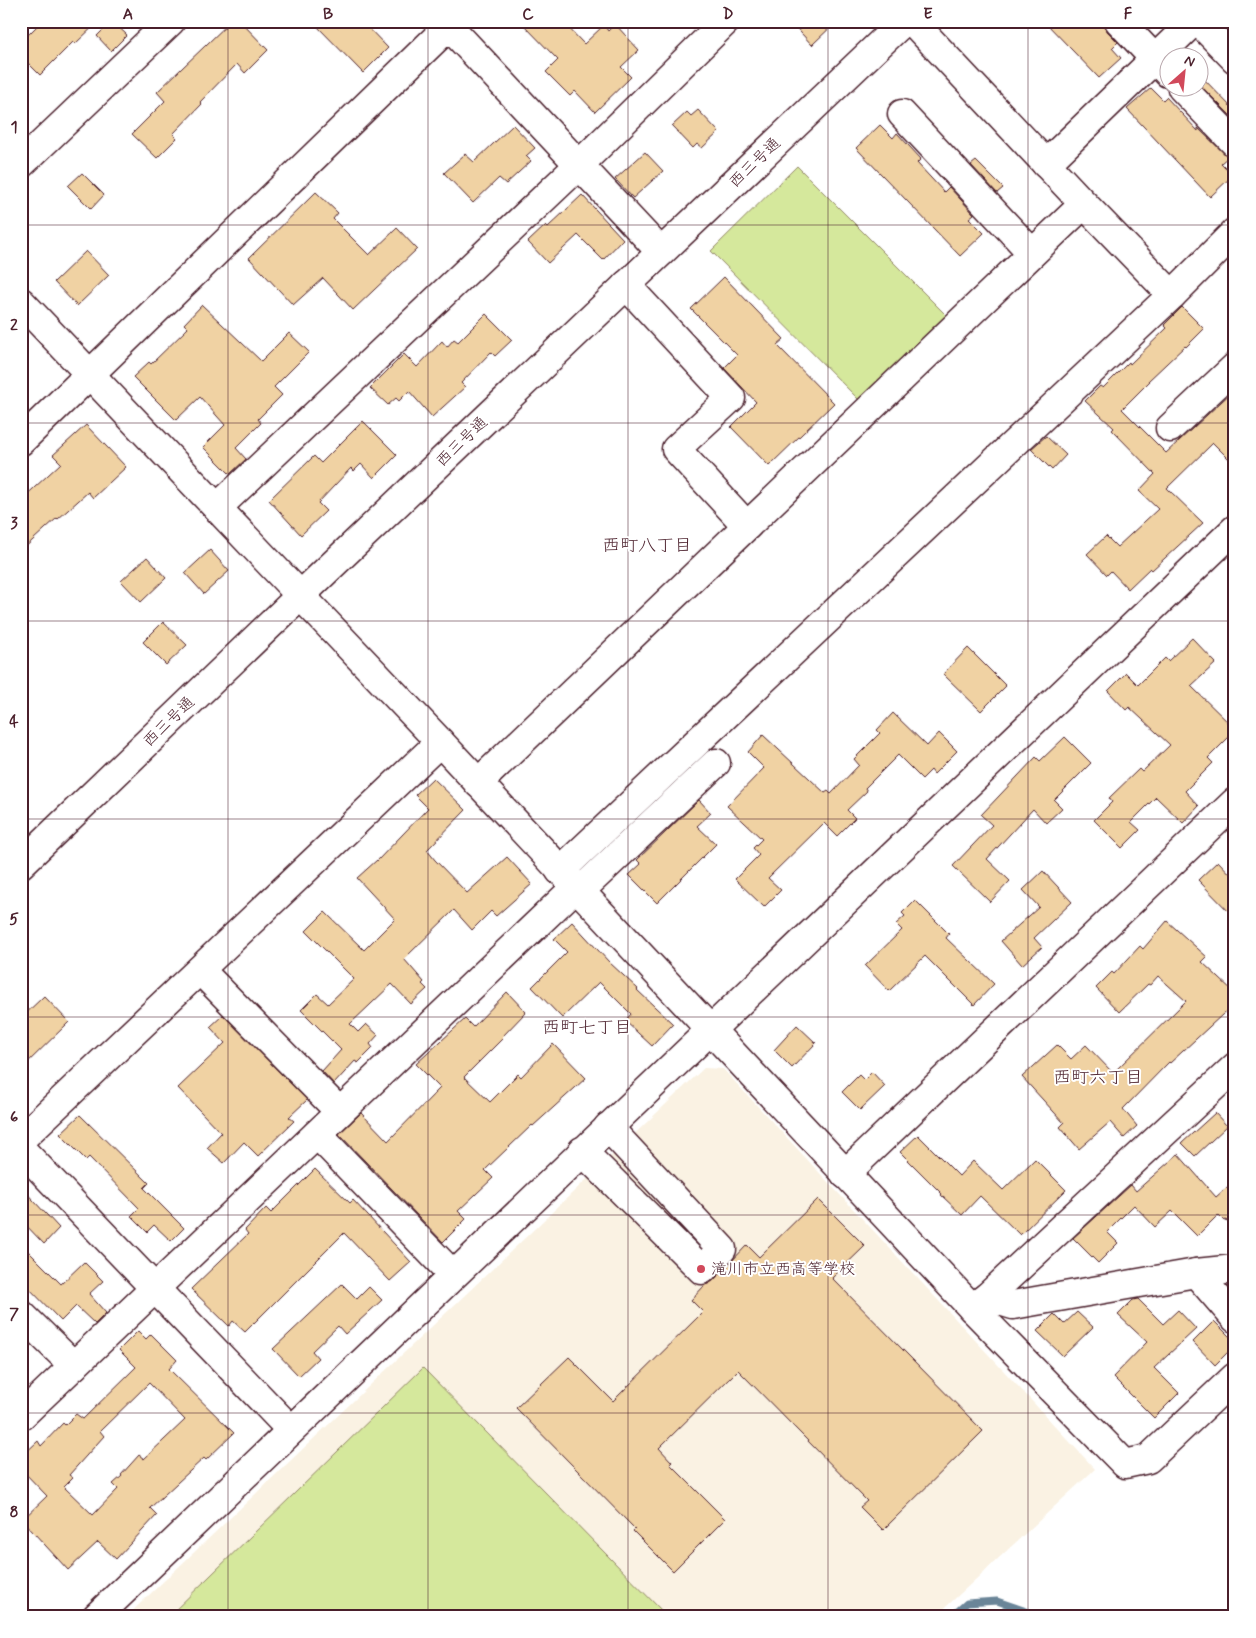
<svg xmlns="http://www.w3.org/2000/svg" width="1256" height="1638" font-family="Mynerve,'Klee One',sans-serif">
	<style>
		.built { fill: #faf2e3 }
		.green { fill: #d5e89c; stroke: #908464 }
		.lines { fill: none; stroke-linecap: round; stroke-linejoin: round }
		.stream { stroke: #6a8598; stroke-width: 7 }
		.building { fill: #f0d2a3; stroke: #4a1f2b; fill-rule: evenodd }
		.minor-casing { stroke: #4a1f2b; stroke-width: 31 }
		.minor { stroke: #fff; stroke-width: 28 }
		.grid { fill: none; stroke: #4a1f2b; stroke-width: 1; stroke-opacity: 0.55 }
		.poi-dot { fill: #d1495b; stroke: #fff; stroke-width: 2 }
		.labels { text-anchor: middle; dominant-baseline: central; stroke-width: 4; stroke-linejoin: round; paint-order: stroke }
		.street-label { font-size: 16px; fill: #4a1f2b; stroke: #fff }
		.poi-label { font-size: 16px; fill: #4a1f2b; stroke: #fff; text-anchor: start }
		.neighbourhood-label { font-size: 18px; fill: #4a1f2b; stroke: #fff }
		.neatline { fill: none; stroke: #4a1f2b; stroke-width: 2 }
		.grid-label { font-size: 16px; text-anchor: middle; font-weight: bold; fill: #4a1f2b }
	</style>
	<rect width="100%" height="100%" fill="#fff"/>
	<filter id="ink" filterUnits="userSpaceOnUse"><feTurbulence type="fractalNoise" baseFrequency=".02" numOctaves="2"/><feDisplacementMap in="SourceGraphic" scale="10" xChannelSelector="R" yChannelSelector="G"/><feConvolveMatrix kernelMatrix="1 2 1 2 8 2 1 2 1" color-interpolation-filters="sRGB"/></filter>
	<g filter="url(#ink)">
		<path class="built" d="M704 1068 723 1069 1095 1469 935 1617H126Z"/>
		<g class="green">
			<path d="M797 166 950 319 863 404 711 251Z"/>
			<path d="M423 1368 668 1617H168Z"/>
		</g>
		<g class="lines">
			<path class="stream" d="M951 1617 967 1603 997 1601 1032 1613 1037 1617"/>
		</g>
		<g class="building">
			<path d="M42 21H99L75 44 73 42 40 75 21 56V42Z"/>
			<path d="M112 21 127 35 111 51 97 36Z"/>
			<path d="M231 21H240L268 50 245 73 237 64 200 102 202 104 173 134 177 138 157 158 132 134 165 101 157 92Z"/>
			<path d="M312 21H362L388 48 363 73Z"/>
			<path d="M520 21H562L584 44 604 25 608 31 615 24 639 50 621 67 631 77 595 112 575 91 570 96 546 72 558 60Z"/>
			<path d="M790 21H837L812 45Z"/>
			<path d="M1044 21H1104L1107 31 1118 42 1112 48 1121 58 1099 78Z"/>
			<path d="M1198 73 1235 111V120L1198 83Z"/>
			<path d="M1151 88 1163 100 1166 97 1198 131V128L1228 157 1221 163 1233 175 1210 197 1127 109Z"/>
			<path d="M698 110 719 132 702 148 697 144 693 148 672 126 687 112 691 116Z"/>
			<path d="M513 125 535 148 526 156 531 161 506 184 499 178 473 203 444 173 465 154 474 162Z"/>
			<path d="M880 125 893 138 897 133 921 159 917 163 944 192 949 187 974 214 969 218 984 233 960 256 856 148Z"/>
			<path d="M645 152 663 171 633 198 615 179Z"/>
			<path d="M976 161 1003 188 997 193 971 165Z"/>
			<path d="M82 173 104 195 91 209 68 186Z"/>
			<path d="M316 192 338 213 333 219 369 255 397 228 417 249 353 310 323 278 293 305 249 258Z"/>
			<path d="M582 195 623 239 603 260 578 235 548 263 528 242 546 225 548 227Z"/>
			<path d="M86 251 109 275 77 306 54 282Z"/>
			<path d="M724 277 784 339 777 345 834 403 769 466 731 427 756 402 724 368 737 355 691 309Z"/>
			<path d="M202 305 261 361 289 333 309 352 274 387 282 395 258 419 261 423 236 448 246 459 230 474 203 447 225 425 200 397 176 420 133 377 149 362 151 364 188 328 184 324Z"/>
			<path d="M1182 307 1204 329 1186 347 1185 346 1148 381 1149 382 1122 409 1166 453 1235 389V465L1213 443 1167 488 1203 523 1152 570 1150 568 1128 589 1111 571 1107 575 1087 554 1106 536 1117 547 1158 509 1139 491 1155 474 1112 430 1114 428 1085 401 1100 386 1103 388 1129 362 1130 364 1167 328 1164 325Z"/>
			<path d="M486 314 512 340 495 356 491 352 461 383 465 387 432 417 409 391 399 401 396 398 388 405 370 388 404 354 417 367 442 341 447 347 454 339 458 342Z"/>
			<path d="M363 421 397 455 374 478 361 464 354 471 351 468 318 503 326 511 301 535 269 500 314 456 321 463Z"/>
			<path d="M86 425 126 467 93 498 88 492 58 519 57 518 21 551V500L61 463 53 455Z"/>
			<path d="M1046 436 1066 455 1052 470 1031 449Z"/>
			<path d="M210 550 229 571 204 594 185 573Z"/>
			<path d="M147 557 166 578 141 602 121 581Z"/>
			<path d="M163 622 187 645 166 665 143 642Z"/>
			<path d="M1192 638 1216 663 1191 686 1235 729V731L1208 758 1213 763 1185 791 1199 806 1183 823 1156 797 1131 822 1140 830 1122 848 1094 820 1112 802 1109 798 1139 769 1142 772 1170 745 1129 707 1126 710 1108 691 1126 673 1138 685 1165 658 1168 661Z"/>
			<path d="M968 648 1006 686 981 711 943 674Z"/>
			<path d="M893 713 927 746 939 733 957 751 934 774 931 770 922 779 898 755 865 788 867 791 847 810 855 818 837 836 824 823 768 878 781 890 764 907 735 879 759 855 753 848 762 839 727 806 764 768 748 752 763 735 825 793 828 791 831 794 859 765 854 759 880 733 877 730Z"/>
			<path d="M1065 737 1091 763 1054 800 1062 808 1046 823 1033 809 987 859 1010 881 990 902 953 866 992 825 981 815 1036 757 1040 761Z"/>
			<path d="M433 778 466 810 427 850 435 860 467 893 507 857 532 884 496 916 491 911 472 930 454 910 404 959 424 982 422 984 427 989 411 1004 392 984 350 1024 358 1032 366 1024 378 1035 370 1044 373 1048 358 1063 355 1061 334 1084 322 1071 341 1050 301 1010 317 994 328 1004 354 979 306 931 325 912 364 950 395 919 357 878 377 860V861L428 808 415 795Z"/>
			<path d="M699 800 711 813 697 826 716 844 657 903 629 875 641 864 637 860Z"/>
			<path d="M1218 861 1235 879V918L1198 880Z"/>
			<path d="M1043 871 1072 902 1034 938 1042 947 1022 965 1001 941 1039 907 1023 890Z"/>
			<path d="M915 900 949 934 946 938 994 984 974 1005 925 956 889 991 865 966 902 930 896 924 905 916 902 913Z"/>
			<path d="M1167 921 1207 957 1202 962 1235 993V1003L1170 1063 1169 1062 1123 1109 1137 1126 1124 1138 1110 1122 1079 1149 1060 1127 1064 1123 1022 1077 1057 1045 1071 1059 1086 1045 1113 1073 1186 1001 1158 976 1150 985 1148 984 1119 1012 1096 988 1112 972 1114 974 1140 946 1143 949Z"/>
			<path d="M572 922 609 962 638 989 637 990 673 1024 652 1046 625 1021 631 1014 599 982 562 1018 532 987 567 952 554 939Z"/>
			<path d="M507 992 526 1012 502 1037 503 1038 464 1077 490 1102 518 1074 521 1077 553 1044 586 1078 533 1126 532 1125 485 1170 493 1178 458 1211 466 1219 443 1242 339 1134 361 1113 388 1141 440 1088 416 1064 465 1019 473 1027Z"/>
			<path d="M44 996 69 1022 21 1069V1018Z"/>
			<path d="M223 1015 307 1100 289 1117 294 1121 258 1156 244 1142 224 1163 207 1148 221 1133 178 1088 225 1043 210 1027Z"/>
			<path d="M797 1025 816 1043 792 1068 774 1050Z"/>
			<path d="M872 1072 885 1086 860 1110 842 1092 859 1075 864 1080Z"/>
			<path d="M1215 1113 1227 1126 1195 1156 1182 1143Z"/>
			<path d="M80 1115 149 1183 144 1188 184 1228 171 1241 154 1225 147 1232 131 1216 139 1208 89 1157 86 1160 60 1134Z"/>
			<path d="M918 1135 959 1176 973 1161 1003 1190 1035 1159 1066 1190 1020 1235 980 1196 962 1215 941 1195 942 1194 900 1152Z"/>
			<path d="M1178 1154 1216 1197 1235 1180V1228L1226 1220 1224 1221 1218 1215 1197 1236 1172 1211 1155 1227 1134 1205 1107 1232 1118 1243 1098 1263 1073 1238 1131 1185 1136 1191Z"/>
			<path d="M315 1169 350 1203 353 1200 411 1262 390 1281 344 1233 245 1332 233 1321 229 1326 191 1289 248 1234 245 1230 266 1208 271 1213Z"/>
			<path d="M21 1187 59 1228 44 1244 21 1220Z"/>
			<path d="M818 1199 865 1246 832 1278 983 1431 883 1530 860 1507 867 1501 738 1370 659 1448 672 1462 670 1464 725 1519 673 1571 633 1531 635 1529 516 1408 569 1357 613 1401 703 1312 691 1300 705 1285 713 1281 747 1245 759 1257Z"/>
			<path d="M21 1244 61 1284 84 1262 103 1281 89 1294 106 1313 95 1324 76 1306 61 1321 21 1280Z"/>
			<path d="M342 1284 357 1299 369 1287 382 1300 345 1334 338 1326 312 1351 318 1358 299 1376 273 1349Z"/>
			<path d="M1138 1299 1163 1324 1178 1310 1196 1329 1154 1368 1179 1393 1154 1418 1113 1377 1147 1342 1118 1315 1133 1300Z"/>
			<path d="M1077 1312 1093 1327 1063 1356 1037 1331 1054 1314 1064 1324Z"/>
			<path d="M1214 1321 1235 1342V1345L1215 1365 1193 1342Z"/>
			<path d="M138 1331 146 1339 151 1334 177 1360 169 1369 234 1433 206 1460 204 1458 150 1508 157 1515 116 1559 98 1542 68 1570 22 1520 47 1496 21 1469V1457L38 1441 41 1446 63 1423 65 1425 76 1414 83 1419 136 1367 119 1350ZM149 1383 185 1420 144 1459 139 1455 121 1475 122 1476 113 1484 118 1489 93 1515 64 1487 73 1478 69 1475 104 1436 100 1431Z"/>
		</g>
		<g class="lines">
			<defs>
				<g id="minor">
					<path d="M444 21 661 252"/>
					<path d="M912 21 1084 204 1172 295"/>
					<path d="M1119 21 1168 73"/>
					<path d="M1198 21 1235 59"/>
					<path d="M1182 88 1235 143"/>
					<path d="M902 114 1032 253"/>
					<path d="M21 164 171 21"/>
					<path d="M1046 164 1194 21"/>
					<path d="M626 285 731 398 676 449 747 526"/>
					<path d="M21 302 440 742 972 1308 1125 1464 1148 1459 1235 1377"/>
					<path d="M1170 428 1235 367"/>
					<path d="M21 441 454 21"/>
					<path d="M217 508 579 165 726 21"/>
					<path d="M478 783 1084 204"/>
					<path d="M21 864 325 572 904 21"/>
					<path d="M560 871 1172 295 1235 232"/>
					<path d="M580 891 716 763"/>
					<path d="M200 970 340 1112"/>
					<path d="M317 1134 453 1275"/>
					<path d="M21 1139 440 742"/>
					<path d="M21 1149 291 1430"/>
					<path d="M582 1151 702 1270 722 1249 608 1127"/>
					<path d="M845 1174 1235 802"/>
					<path d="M1196 1273 1235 1318"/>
					<path d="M987 1297 1013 1305 1196 1273 1235 1269"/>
					<path d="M972 1308 987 1297 1235 1067"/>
					<path d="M21 1314 74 1366"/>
					<path d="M21 1416 576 887"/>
					<path d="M96 1617 1235 529"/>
				</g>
			</defs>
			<use href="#minor" class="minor-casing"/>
			<use href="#minor" class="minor"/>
		</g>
	</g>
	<path class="grid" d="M228 21V1617M428 21V1617M628 21V1617M828 21V1617M1028 21V1617M21 225H1235M21 423H1235M21 621H1235M21 819H1235M21 1017H1235M21 1215H1235M21 1413H1235"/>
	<circle class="poi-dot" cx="701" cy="1269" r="5"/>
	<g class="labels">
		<g class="street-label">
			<text transform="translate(755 163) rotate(-44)">西三号通</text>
			<text transform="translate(462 442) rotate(-44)">西三号通</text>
			<text transform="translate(169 722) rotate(-44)">西三号通</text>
		</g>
		<g class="poi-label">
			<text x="711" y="1269">滝川市立西高等学校</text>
		</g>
		<g class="neighbourhood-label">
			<text x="647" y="546">西町八丁目</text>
			<text x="587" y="1028">西町七丁目</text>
			<text x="1098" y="1078">西町六丁目</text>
		</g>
	</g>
	<rect width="1256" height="1638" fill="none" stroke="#fff" stroke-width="55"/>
	<g transform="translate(1184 72) rotate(27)"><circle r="24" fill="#ffffff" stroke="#b7a5aa"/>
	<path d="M0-4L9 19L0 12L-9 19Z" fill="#d1495b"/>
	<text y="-8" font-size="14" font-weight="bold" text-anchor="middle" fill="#4a1f2b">N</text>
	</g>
	<rect x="28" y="28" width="1200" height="1582" class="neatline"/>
	<g class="grid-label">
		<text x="128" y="19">A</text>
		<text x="328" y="19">B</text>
		<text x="528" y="19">C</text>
		<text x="728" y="19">D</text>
		<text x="928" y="19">E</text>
		<text x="1128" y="19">F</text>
		<text x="14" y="132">1</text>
		<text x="14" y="330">2</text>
		<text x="14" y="528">3</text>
		<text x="14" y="726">4</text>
		<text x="14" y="924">5</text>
		<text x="14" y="1122">6</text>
		<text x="14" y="1319">7</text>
		<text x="14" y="1517">8</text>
	</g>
</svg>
